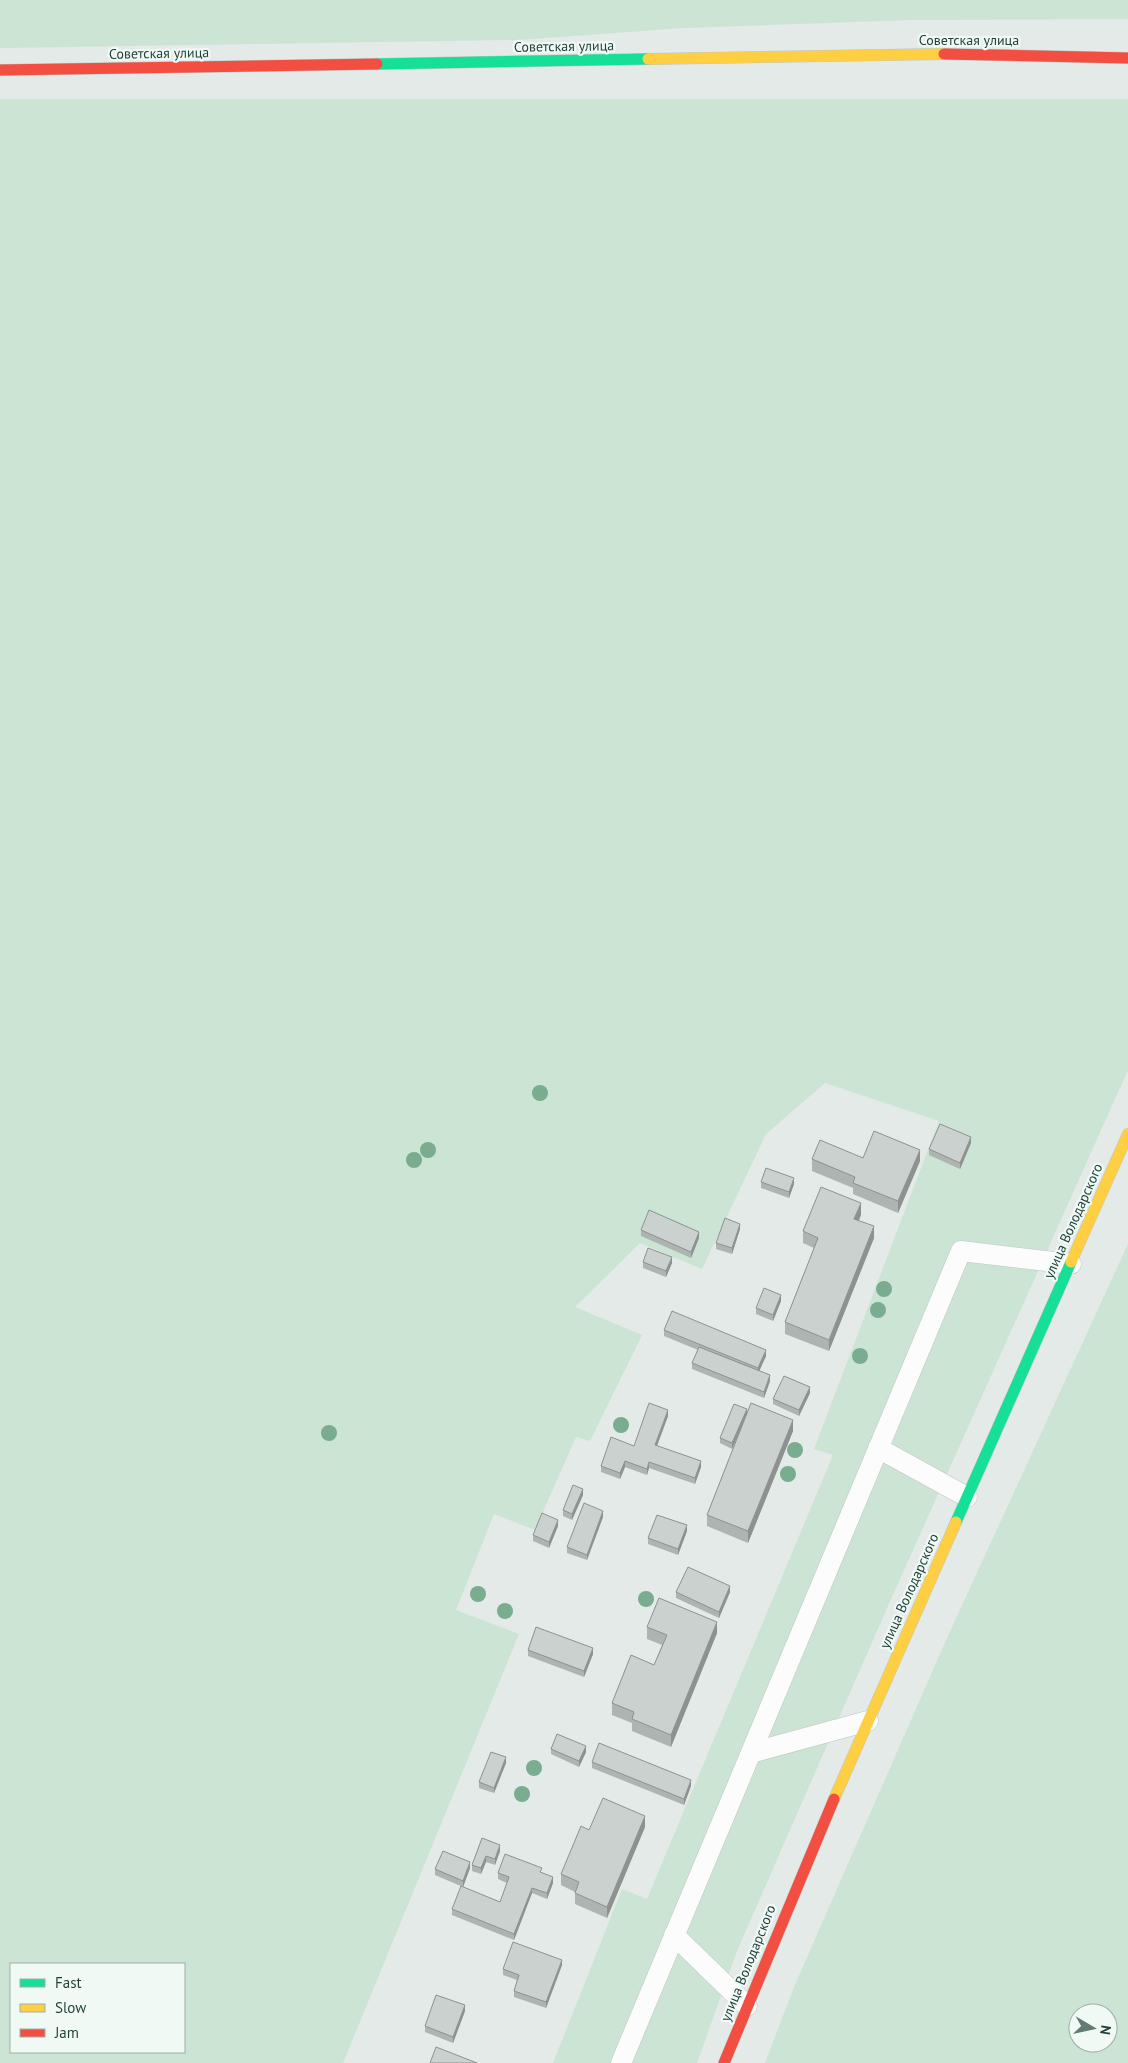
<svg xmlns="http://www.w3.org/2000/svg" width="1128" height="2063" font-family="'PT Sans',sans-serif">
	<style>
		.green { fill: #cbe4d4; fill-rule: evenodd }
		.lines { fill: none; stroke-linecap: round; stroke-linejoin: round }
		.lane-casing { stroke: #c0c7c4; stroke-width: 21 }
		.fast-casing { stroke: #bec8c4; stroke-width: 12 }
		.slow-casing { stroke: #bec8c4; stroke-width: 12 }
		.jam-casing { stroke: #bec8c4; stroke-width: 12 }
		.lane { stroke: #fbfcfb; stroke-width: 20 }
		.fast { stroke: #16e098; stroke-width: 11 }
		.slow { stroke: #ffcf43; stroke-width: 11 }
		.jam { stroke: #f24e42; stroke-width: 11 }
		.tree { fill: #7aac90 }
		.wall { fill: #aeb4b1 }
		.shaded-wall { fill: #8d9290 }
		.building { fill: #cad1ce; stroke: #8d9290 }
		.labels { text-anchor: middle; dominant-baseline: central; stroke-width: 4.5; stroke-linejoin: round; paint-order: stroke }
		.street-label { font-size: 14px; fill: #1f3f38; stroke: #f1f9f5 }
	</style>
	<rect width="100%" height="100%" fill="#e3eae7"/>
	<g class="green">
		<path d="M0 0H1128V19L910 20 683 28 518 40 0 48Z"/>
		<path d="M0 99H1128V1070L887 1608 737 1951 697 2063H553L622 1889 647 1899 833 1455 814 1449 939 1121 825 1083 766 1134 702 1269 640 1243 575 1307 642 1335 590 1441 576 1437 535 1530 494 1514 456 1610 519 1634 343 2063H0ZM11 1964H184V2052H11Z"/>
		<path d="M1128 1244V2063H765L794 1987 947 1638ZM1078 2013H1108V2043H1078Z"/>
	</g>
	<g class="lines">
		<defs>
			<g id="lane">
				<path d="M878 1448 967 1497"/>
				<path d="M751 1753 868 1721"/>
				<path d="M674 1935 747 2006"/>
				<path d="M621 2063 961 1251 1071 1264"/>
			</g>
			<g id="fast">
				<path d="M377 64 648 59"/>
				<path d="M956 1522 1071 1262"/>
			</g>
			<g id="slow">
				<path d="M648 59 944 54"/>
				<path d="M1071 1262 1128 1134"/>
				<path d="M834 1799 956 1522"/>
			</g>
			<g id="jam">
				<path d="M944 54 1128 58"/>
				<path d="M0 70 377 64"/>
				<path d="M724 2063 834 1799"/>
			</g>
		</defs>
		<use href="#lane" class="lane-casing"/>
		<use href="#fast" class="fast-casing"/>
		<use href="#slow" class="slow-casing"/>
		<use href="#jam" class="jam-casing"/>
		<use href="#lane" class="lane"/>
		<use href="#fast" class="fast"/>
		<use href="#slow" class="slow"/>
		<use href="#jam" class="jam"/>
	</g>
	<g class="tree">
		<circle cx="540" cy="1093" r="8"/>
		<circle cx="428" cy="1150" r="8"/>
		<circle cx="414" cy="1160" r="8"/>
		<circle cx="884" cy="1289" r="8"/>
		<circle cx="878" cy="1310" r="8"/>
		<circle cx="860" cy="1356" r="8"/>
		<circle cx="621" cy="1425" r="8"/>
		<circle cx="329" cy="1433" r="8"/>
		<circle cx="795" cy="1450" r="8"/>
		<circle cx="788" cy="1474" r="8"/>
		<circle cx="478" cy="1594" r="8"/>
		<circle cx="646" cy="1599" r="8"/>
		<circle cx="505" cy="1611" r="8"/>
		<circle cx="534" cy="1768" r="8"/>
		<circle cx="522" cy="1794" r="8"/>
	</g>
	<g class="wall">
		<path d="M971 1143 960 1169 929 1155V1149Z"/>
		<path d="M863 1158 920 1161 898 1213 853 1194V1188L812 1171V1159Z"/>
		<path d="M761 1182 794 1184 789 1198 761 1188Z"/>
		<path d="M861 1215 859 1221 874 1238 829 1351 785 1334V1322L814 1248 803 1243V1231Z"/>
		<path d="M740 1229 732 1254 716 1249V1243Z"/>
		<path d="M641 1230 699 1238 691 1258 641 1236Z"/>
		<path d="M643 1262 672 1263 666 1277 643 1268Z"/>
		<path d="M781 1301 773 1321 756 1314V1308Z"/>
		<path d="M664 1330 766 1356 759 1371 770 1381 764 1398 692 1369V1363L698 1350 664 1336Z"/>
		<path d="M810 1393 799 1416 773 1404V1399Z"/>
		<path d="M747 1414 793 1431 748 1543 707 1526V1515L741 1428 732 1449 720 1443V1438Z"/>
		<path d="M668 1416 657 1446 701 1467 695 1484 649 1468 647 1475 625 1467 620 1479 601 1472V1466L634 1446Z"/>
		<path d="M583 1495 572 1520 563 1516V1510Z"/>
		<path d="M603 1517 587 1560 567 1553V1547Z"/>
		<path d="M558 1526 549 1548 533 1541V1535Z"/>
		<path d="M687 1531 678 1555 648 1544V1538Z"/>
		<path d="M676 1592H730L719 1618 676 1598Z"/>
		<path d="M647 1627 717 1633 671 1747 632 1731V1723L612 1715V1703L654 1665 662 1645 647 1639Z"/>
		<path d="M528 1650 593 1654 584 1677 528 1656Z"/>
		<path d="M551 1749 586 1752 579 1767 551 1754Z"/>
		<path d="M592 1762 691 1786 684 1805 592 1768Z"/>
		<path d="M506 1763 494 1793 479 1788V1782Z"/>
		<path d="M645 1827 607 1918 575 1904V1892L561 1885V1874L589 1830Z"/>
		<path d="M482 1838 500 1851 495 1865 486 1862 481 1874 472 1871V1865Z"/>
		<path d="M470 1868 463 1887 435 1875V1869Z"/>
		<path d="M498 1873H542L553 1883 547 1899 532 1893 514 1940 452 1915V1909L500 1902 507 1883 498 1879Z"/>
		<path d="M562 1965 546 2008 514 1997V1991L517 1980 503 1975V1969Z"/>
		<path d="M465 2011 453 2043 425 2032V2026Z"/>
	</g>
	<g class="shaded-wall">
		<path d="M971 1137V1143L960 1169V1163Z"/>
		<path d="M920 1150V1161L898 1213V1201Z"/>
		<path d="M794 1178V1184L789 1198V1192Z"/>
		<path d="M861 1203V1215L854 1230V1219Z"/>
		<path d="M740 1224V1229L732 1254V1248Z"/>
		<path d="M874 1226V1238L829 1351V1340Z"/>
		<path d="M699 1232V1238L691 1258V1252Z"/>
		<path d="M672 1257V1263L666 1277V1271Z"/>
		<path d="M781 1295V1301L773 1321V1315Z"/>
		<path d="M766 1350V1356L758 1374V1368Z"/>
		<path d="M770 1375V1381L764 1398V1392Z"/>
		<path d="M810 1387V1393L799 1416V1410Z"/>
		<path d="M747 1409V1415L732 1449V1443Z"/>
		<path d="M668 1410V1416L655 1451V1445Z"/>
		<path d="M793 1420V1431L748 1543V1531Z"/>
		<path d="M625 1461V1467L620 1479V1473Z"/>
		<path d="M701 1461V1467L695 1484V1478Z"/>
		<path d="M649 1462V1468L647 1475V1469Z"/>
		<path d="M583 1489V1495L572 1520V1514Z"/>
		<path d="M603 1511V1517L587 1560V1555Z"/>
		<path d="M558 1520V1526L549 1548V1542Z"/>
		<path d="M687 1525V1531L678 1555V1549Z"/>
		<path d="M730 1586V1592L719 1618V1612Z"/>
		<path d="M717 1622V1633L671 1747V1735Z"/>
		<path d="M593 1648V1654L584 1677V1671Z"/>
		<path d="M586 1746V1752L579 1767V1761Z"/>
		<path d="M506 1757V1763L494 1793V1788Z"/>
		<path d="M691 1780V1786L684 1805V1799Z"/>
		<path d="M645 1816V1827L607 1918V1907Z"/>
		<path d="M500 1845V1851L495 1865V1859Z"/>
		<path d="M486 1856V1862L481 1874V1868Z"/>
		<path d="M470 1862V1868L463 1887V1881Z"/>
		<path d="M553 1877V1883L547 1899V1893Z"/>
		<path d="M532 1888V1893L514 1940V1934Z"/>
		<path d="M562 1960V1965L546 2008V2002Z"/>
		<path d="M465 2005V2011L453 2043V2037Z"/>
	</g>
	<g class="building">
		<path d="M940 1124 971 1137 960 1163 929 1149Z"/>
		<path d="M874 1131 920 1150 898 1201 853 1183 855 1177 812 1159 820 1140 863 1158Z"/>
		<path d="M766 1168 794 1178 789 1192 761 1182Z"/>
		<path d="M821 1187 861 1203 854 1219 874 1226 829 1340 785 1322 818 1238 803 1231Z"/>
		<path d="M649 1210 699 1232 691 1252 641 1230Z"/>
		<path d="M725 1218 740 1224 732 1248 716 1243Z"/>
		<path d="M648 1248 672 1257 666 1271 643 1262Z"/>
		<path d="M764 1288 781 1295 773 1315 756 1308Z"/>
		<path d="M672 1311 766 1350 758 1368 664 1330Z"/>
		<path d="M699 1347 770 1375 764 1392 692 1363Z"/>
		<path d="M784 1376 810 1387 799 1410 773 1399Z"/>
		<path d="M649 1403 668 1410 655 1445 701 1461 695 1478 649 1462 647 1469 625 1461 620 1473 601 1466 611 1437 634 1446Z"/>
		<path d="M751 1403 793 1420 748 1531 707 1515Z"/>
		<path d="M734 1404 747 1409 732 1443 720 1438Z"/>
		<path d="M573 1485 583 1489 572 1514 563 1510Z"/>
		<path d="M584 1503 603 1511 587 1555 567 1547Z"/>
		<path d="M542 1513 558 1520 549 1542 533 1535Z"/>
		<path d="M657 1515 687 1525 678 1549 648 1538Z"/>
		<path d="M688 1567 730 1586 719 1612 676 1592Z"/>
		<path d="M659 1598 717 1622 671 1735 632 1719 634 1712 612 1703 631 1655 654 1665 667 1635 647 1627Z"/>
		<path d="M536 1627 593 1648 584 1671 528 1650Z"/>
		<path d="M557 1734 586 1746 579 1761 551 1749Z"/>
		<path d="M599 1743 691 1780 684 1799 592 1762Z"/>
		<path d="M491 1752 506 1757 494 1788 479 1782Z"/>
		<path d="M603 1798 645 1816 607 1907 575 1893 579 1882 561 1874 581 1826 589 1830Z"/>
		<path d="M482 1838 500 1845 495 1859 486 1856 481 1868 472 1865Z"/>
		<path d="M443 1851 470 1862 463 1881 435 1869Z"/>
		<path d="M505 1854 542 1868 540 1872 553 1877 547 1893 532 1888 514 1934 452 1909 461 1886 500 1902 509 1877 498 1873Z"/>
		<path d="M513 1942 562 1960 546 2002 514 1991 519 1975 503 1969Z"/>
		<path d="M436 1995 465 2005 453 2037 425 2026Z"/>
		<path d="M436 2047 477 2063H430Z"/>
	</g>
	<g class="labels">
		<g class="street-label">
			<text x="969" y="40">Советская улица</text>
			<text transform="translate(564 46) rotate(-1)">Советская улица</text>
			<text transform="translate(159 53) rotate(-1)">Советская улица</text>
			<text transform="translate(1073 1221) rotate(-66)">улица Володарского</text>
			<text transform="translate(909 1591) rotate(-66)">улица Володарского</text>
			<text transform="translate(748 1963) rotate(-68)">улица Володарского</text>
		</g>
	</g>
	<rect x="10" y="1963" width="175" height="90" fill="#f1f9f5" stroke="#9dafa9"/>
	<rect x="20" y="1979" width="25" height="8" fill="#16e098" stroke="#9dafa9"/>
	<text x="55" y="1988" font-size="15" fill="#1f3f38">Fast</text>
	<rect x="20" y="2004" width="25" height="8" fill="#ffcf43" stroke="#9dafa9"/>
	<text x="55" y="2013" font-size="15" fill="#1f3f38">Slow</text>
	<rect x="20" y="2029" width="25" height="8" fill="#f24e42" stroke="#9dafa9"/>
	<text x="55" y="2038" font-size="15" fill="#1f3f38">Jam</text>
	<g transform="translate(1093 2028) rotate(99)"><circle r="24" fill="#f1f9f5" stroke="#9dafa9"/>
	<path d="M0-4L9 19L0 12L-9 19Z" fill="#647b75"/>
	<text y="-8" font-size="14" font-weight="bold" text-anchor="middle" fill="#1f3f38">N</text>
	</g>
</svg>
